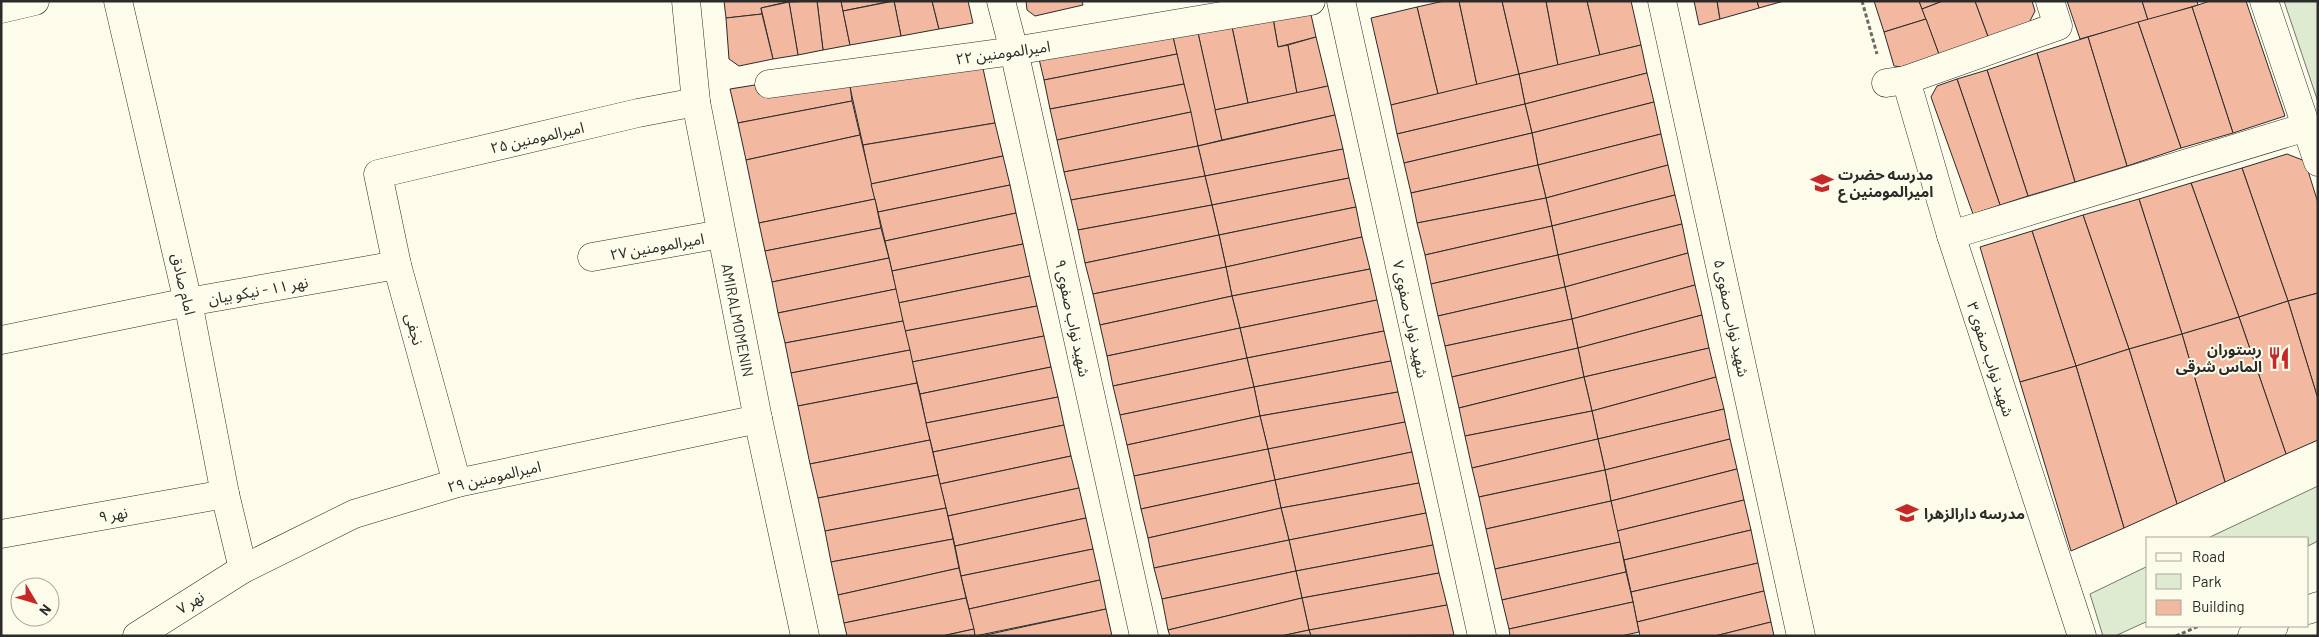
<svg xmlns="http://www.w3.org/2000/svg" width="2319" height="637" font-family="Barlow,'Noto Sans Arabic',sans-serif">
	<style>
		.green { fill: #deebd1; stroke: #74746e }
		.building { fill: #f2b8a0; stroke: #2b2b2b }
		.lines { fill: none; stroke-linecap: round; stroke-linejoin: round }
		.minor-casing { stroke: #2b2b2b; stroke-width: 29 }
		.major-casing { stroke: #2b2b2b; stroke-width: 29 }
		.path { stroke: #6a6964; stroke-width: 3; stroke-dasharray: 4 2.5; stroke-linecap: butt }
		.minor { stroke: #fdfbea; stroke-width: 28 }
		.major { stroke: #fdfbea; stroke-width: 28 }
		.labels { text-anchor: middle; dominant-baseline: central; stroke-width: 4; stroke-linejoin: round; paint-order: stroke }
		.street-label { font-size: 15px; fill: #2b2b2b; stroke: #fdfbea }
		.poi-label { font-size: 15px; font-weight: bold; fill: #2b2b2b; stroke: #fdfbea; text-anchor: start }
	</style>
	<rect width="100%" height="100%" fill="#fdfbea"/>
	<g class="green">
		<path d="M2284 1H2318V102Z"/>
		<path d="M2318 486V541L2308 546V538H2208Z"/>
		<path d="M2148 566V621L2115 636H2103L2090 594Z"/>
	</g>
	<g class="building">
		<path d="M724 1H791L761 8 762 14 726 18Z"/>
		<path d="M817 1H841L850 45 823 50Z"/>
		<path d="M817 1 823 50 798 55 789 2Z"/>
		<path d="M841 1H892L843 11Z"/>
		<path d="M894 1H932L939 29 901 36Z"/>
		<path d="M894 1 901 36 850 45 843 11Z"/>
		<path d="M932 1H968L973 23 939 29Z"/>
		<path d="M1026 1H1082L1083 5 1035 16 1027 10Z"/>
		<path d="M1270 1H1308L1316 37 1278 47Z"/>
		<path d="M1270 1 1278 47 1288 45 1297 93 1248 103 1228 8Z"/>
		<path d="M1444 1H1459L1477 85 1438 94 1417 7Z"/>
		<path d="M1459 1H1502L1519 74 1477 85Z"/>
		<path d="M1502 1H1546L1558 65 1519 74Z"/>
		<path d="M1546 1H1587L1600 55 1558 65Z"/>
		<path d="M1587 1H1631L1641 45 1600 55Z"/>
		<path d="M1694 1H1717L1720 19 1699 25Z"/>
		<path d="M1717 1H1757L1759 8 1720 19Z"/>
		<path d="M1757 1H1784L1759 8Z"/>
		<path d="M1874 1H1919L1926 19 1884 32Z"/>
		<path d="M1919 1H1943L1922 9Z"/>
		<path d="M1943 1H1975L1989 39 1940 57 1922 9Z"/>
		<path d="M1975 1H2032L2035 11 2028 25 1989 39Z"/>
		<path d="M2067 1H2142L2148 20 2080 39Z"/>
		<path d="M2142 1H2197L2198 5 2148 20Z"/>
		<path d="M2210 1H2246L2285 116 2233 133 2192 7Z"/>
		<path d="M789 2 798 55 773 59 761 8Z"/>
		<path d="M1417 7 1438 94 1391 105 1371 18Z"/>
		<path d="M2192 7 2233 133 2181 148 2138 22Z"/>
		<path d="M1228 8 1248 103 1215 110 1194 15Z"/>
		<path d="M762 14 773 59 739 66 729 59 726 18Z"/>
		<path d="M1194 15 1222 140 1198 146 1169 20Z"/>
		<path d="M1926 19 1940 57 1908 68 1894 66 1884 32Z"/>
		<path d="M1169 20 1177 54 1044 80 1036 46Z"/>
		<path d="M2138 22 2181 148 2127 166 2088 37Z"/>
		<path d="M1316 37 1328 86 1297 93 1288 45Z"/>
		<path d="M2088 37 2127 166 2075 182 2037 53Z"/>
		<path d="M1641 45 1647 73 1525 104 1519 74Z"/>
		<path d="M2037 53 2075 182 2028 196 1987 70Z"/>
		<path d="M1177 54 1184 84 1050 109 1044 80Z"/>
		<path d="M982 64 995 123 863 145 849 83Z"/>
		<path d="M848 70 852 101 738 123 730 89Z"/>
		<path d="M1987 70 2028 196 2000 205 1957 79Z"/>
		<path d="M1647 73 1654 102 1532 133 1525 104Z"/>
		<path d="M1519 74 1525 104 1397 134 1391 105Z"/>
		<path d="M1957 79 2000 205 1973 214 1931 97 1937 86Z"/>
		<path d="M1184 84 1191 112 1057 140 1050 109Z"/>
		<path d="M1328 86 1335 115 1222 140 1215 110Z"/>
		<path d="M852 101 860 135 746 160 738 123Z"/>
		<path d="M1654 102 1661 134 1538 165 1532 133Z"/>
		<path d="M1525 104 1532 133 1404 163 1397 134Z"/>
		<path d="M1191 112 1198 146 1064 172 1057 140Z"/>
		<path d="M1335 115 1343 149 1205 176 1198 146Z"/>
		<path d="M995 123 1003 156 871 184 863 145Z"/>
		<path d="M1532 133 1538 165 1411 193 1404 163Z"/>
		<path d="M1661 134 1668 165 1546 198 1538 165Z"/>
		<path d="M860 135 875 199 759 223 746 160Z"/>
		<path d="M1198 146 1205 176 1071 200 1064 172Z"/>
		<path d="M1343 149 1349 178 1212 205 1205 176Z"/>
		<path d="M2287 154 2305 161 2318 203V293L2288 301 2242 168Z"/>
		<path d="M1003 156 1010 185 878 212 871 184Z"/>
		<path d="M1538 165 1546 198 1417 223 1411 193Z"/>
		<path d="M1668 165 1675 195 1552 226 1546 198Z"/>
		<path d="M2242 168 2288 301 2239 317 2191 183Z"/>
		<path d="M1205 176 1212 205 1078 230 1071 200Z"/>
		<path d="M1349 178 1356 207 1219 235 1212 205Z"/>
		<path d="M2191 183 2239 317 2182 334 2139 199Z"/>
		<path d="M1010 185 1016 213 885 241 878 212Z"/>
		<path d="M1675 195 1682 224 1558 255 1552 226Z"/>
		<path d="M1546 198 1552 226 1425 255 1417 223Z"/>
		<path d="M875 199 881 228 765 251 759 223Z"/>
		<path d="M2139 199 2182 334 2129 349 2083 215Z"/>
		<path d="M1212 205 1219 235 1085 263 1078 230Z"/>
		<path d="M1356 207 1362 237 1226 267 1219 235Z"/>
		<path d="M1016 213 1023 244 892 271 885 241Z"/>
		<path d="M2083 215 2129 349 2076 366 2032 231Z"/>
		<path d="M1682 224 1688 253 1565 287 1558 255Z"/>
		<path d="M1552 226 1558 255 1431 284 1425 255Z"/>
		<path d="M881 228 889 258 772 282 765 251Z"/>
		<path d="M2032 231 2076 366 2020 382 1980 247Z"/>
		<path d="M1219 235 1226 267 1093 294 1085 263Z"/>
		<path d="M1362 237 1370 269 1232 296 1226 267Z"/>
		<path d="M1023 244 1030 276 898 303 892 271Z"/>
		<path d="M1688 253 1695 285 1572 319 1565 287Z"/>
		<path d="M1558 255 1565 287 1438 316 1431 284Z"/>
		<path d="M889 258 896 289 778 313 772 282Z"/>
		<path d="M1226 267 1232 296 1100 325 1093 294Z"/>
		<path d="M1370 269 1377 300 1240 328 1232 296Z"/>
		<path d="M1030 276 1037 306 905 331 898 303Z"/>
		<path d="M1695 285 1702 315 1578 348 1572 319Z"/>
		<path d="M1565 287 1572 319 1445 346 1438 316Z"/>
		<path d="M896 289 903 321 785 343 778 313Z"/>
		<path d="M2318 293V399L2288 301Z"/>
		<path d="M1232 296 1240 328 1107 356 1100 325Z"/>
		<path d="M1377 300 1384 331 1247 358 1240 328Z"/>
		<path d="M2288 301 2318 399V440L2286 454 2239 317Z"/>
		<path d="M1037 306 1044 336 912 362 905 331Z"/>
		<path d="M1702 315 1709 348 1584 377 1578 348Z"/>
		<path d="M2239 317 2286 454 2225 482 2182 334Z"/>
		<path d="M1572 319 1578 348 1452 377 1445 346Z"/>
		<path d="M903 321 910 350 791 373 785 343Z"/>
		<path d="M1240 328 1247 358 1113 386 1107 356Z"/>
		<path d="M1384 331 1391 361 1254 387 1247 358Z"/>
		<path d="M2182 334 2225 482 2177 504 2129 349Z"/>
		<path d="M1044 336 1051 367 920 394 912 362Z"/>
		<path d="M1578 348 1584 377 1459 408 1452 377Z"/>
		<path d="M1709 348 1716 377 1592 411 1584 377Z"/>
		<path d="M2129 349 2177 504 2124 528 2076 366Z"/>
		<path d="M910 350 917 383 798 406 791 373Z"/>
		<path d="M1247 358 1254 387 1120 415 1113 386Z"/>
		<path d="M1391 361 1398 392 1260 416 1254 387Z"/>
		<path d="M2076 366 2124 528 2071 551 2020 382Z"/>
		<path d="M1051 367 1058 397 926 423 920 394Z"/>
		<path d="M1584 377 1592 411 1465 436 1459 408Z"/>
		<path d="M1716 377 1724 409 1598 439 1592 411Z"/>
		<path d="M917 383 930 440 810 464 798 406Z"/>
		<path d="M1254 387 1260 416 1127 445 1120 415Z"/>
		<path d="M1398 392 1405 422 1268 449 1260 416Z"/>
		<path d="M1058 397 1064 425 933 452 926 423Z"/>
		<path d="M1724 409 1730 439 1605 470 1598 439Z"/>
		<path d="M1592 411 1598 439 1472 468 1465 436Z"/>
		<path d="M1260 416 1268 449 1134 476 1127 445Z"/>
		<path d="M1405 422 1412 452 1275 480 1268 449Z"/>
		<path d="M1064 425 1071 456 940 484 933 452Z"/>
		<path d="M1598 439 1605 470 1479 497 1472 468Z"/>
		<path d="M1730 439 1737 469 1611 501 1605 470Z"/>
		<path d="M930 440 938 475 818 498 810 464Z"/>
		<path d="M1268 449 1275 480 1141 509 1134 476Z"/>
		<path d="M1412 452 1419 483 1281 508 1275 480Z"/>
		<path d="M1071 456 1079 488 948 516 940 484Z"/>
		<path d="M1737 469 1744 500 1617 531 1611 501Z"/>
		<path d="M1605 470 1611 501 1486 529 1479 497Z"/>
		<path d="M938 475 946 508 825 531 818 498Z"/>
		<path d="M1275 480 1281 508 1148 538 1141 509Z"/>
		<path d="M1419 483 1426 513 1289 540 1281 508Z"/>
		<path d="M1079 488 1086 518 955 546 948 516Z"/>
		<path d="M1744 500 1751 530 1624 560 1617 531Z"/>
		<path d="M1611 501 1620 542 1495 569 1486 529Z"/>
		<path d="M946 508 953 539 831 562 825 531Z"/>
		<path d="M1281 508 1289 540 1154 568 1148 538Z"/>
		<path d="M1426 513 1433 545 1296 571 1289 540Z"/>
		<path d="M1086 518 1093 549 961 576 955 546Z"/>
		<path d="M1751 530 1758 563 1631 592 1624 560Z"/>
		<path d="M953 539 959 568 838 595 831 562Z"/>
		<path d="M1289 540 1296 571 1162 599 1154 568Z"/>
		<path d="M1620 542 1626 572 1502 600 1495 569Z"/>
		<path d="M1433 545 1439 573 1302 598 1296 571Z"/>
		<path d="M1093 549 1100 580 969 609 961 576Z"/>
		<path d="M1758 563 1764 591 1637 622 1631 592Z"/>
		<path d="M959 568 966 598 844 623 838 595Z"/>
		<path d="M1296 571 1302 598 1168 630 1162 599Z"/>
		<path d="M1626 572 1633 602 1509 629 1502 600Z"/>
		<path d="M1439 573 1447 605 1309 630 1302 598Z"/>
		<path d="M1100 580 1106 609 975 636 969 609Z"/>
		<path d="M1764 591 1771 622 1715 636H1640L1637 622Z"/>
		<path d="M966 598 974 629 942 636H847L844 623Z"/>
		<path d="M1302 598 1309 630 1281 636H1170L1168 630Z"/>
		<path d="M1633 602 1639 632 1621 636H1510L1509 629Z"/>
		<path d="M1447 605 1454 635 1311 636 1309 630Z"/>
		<path d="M1106 609 1112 636H981Z"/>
		<path d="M1771 622 1774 636H1715Z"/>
		<path d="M974 629 975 636H942Z"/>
		<path d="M1309 630 1311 636H1281Z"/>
	</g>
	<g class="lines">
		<defs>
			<g id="minor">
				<path d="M118 1 188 302 225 494 243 569"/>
				<path d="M686 1 696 102 758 419 805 636"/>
				<path d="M1001 1 1014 51 1144 636"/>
				<path d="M1341 1 1482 636"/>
				<path d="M1662 1 1801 636"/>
				<path d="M2264 1 2318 162"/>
				<path d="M1 9 35 1"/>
				<path d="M1906 80 1951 235 2082 636"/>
				<path d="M1886 83 1906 80 2058 26 2050 1"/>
				<path d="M769 84 1014 51 1311 1"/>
				<path d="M1951 235 2306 127"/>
				<path d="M592 257 721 234"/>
				<path d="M1 340 188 302 397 265"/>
				<path d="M457 483 397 265 378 174 638 113 696 102"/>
				<path d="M1 534 225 494"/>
				<path d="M137 636 243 569 354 514 457 483 758 419"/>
			</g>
			<g id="major">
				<path d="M2308 610 2318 606"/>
				<path d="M2252 636 2274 626"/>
			</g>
		</defs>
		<use href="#minor" class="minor-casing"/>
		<use href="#major" class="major-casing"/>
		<g class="path">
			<path d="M1862 1 1877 54"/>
			<path d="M2176 636 2199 626"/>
		</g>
		<use href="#minor" class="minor"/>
		<use href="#major" class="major"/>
	</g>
	<defs>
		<symbol id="school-bare" viewBox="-9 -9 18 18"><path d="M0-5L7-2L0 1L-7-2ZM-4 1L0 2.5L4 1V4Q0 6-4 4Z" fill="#c62828" stroke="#fdfbea" stroke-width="2.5" paint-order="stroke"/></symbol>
		<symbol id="restaurant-bare" viewBox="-9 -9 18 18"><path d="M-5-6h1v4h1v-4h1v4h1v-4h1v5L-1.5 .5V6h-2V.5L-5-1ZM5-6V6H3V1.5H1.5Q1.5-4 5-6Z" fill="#c62828" stroke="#fdfbea" stroke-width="2.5" paint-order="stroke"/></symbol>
	</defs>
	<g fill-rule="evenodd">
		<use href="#school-bare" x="1806" y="167" width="32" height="32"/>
		<use href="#restaurant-bare" x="2263" y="342" width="32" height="32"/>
		<use href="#school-bare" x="1891" y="497" width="32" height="32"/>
	</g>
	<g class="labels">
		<g class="street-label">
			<text transform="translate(1003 52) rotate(-8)">امیرالمومنین ۲۲</text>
			<text transform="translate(537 137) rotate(-13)">امیرالمومنین ۲۵</text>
			<text transform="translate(657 246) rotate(-10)">امیرالمومنین ۲۷</text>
			<text transform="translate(184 284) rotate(77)">امام صادق</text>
			<text transform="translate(258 290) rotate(-10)">نهر ۱۱ - نیکو بیان</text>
			<text transform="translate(1073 318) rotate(78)">شهید نواب صفوی ۹</text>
			<text transform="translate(1732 318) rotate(78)">شهید نواب صفوی ۵</text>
			<text transform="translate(1411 319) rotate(78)">شهید نواب صفوی ۷</text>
			<text transform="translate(738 320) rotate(79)">AMIRALMOMENIN</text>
			<text transform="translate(415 329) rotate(75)">نجفی</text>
			<text transform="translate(1991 359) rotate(72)">شهید نواب صفوی ۳</text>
			<text transform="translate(494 476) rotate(-13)">امیرالمومنین ۲۹</text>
			<text transform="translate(113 514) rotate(-10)">نهر ۹</text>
			<text transform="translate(190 602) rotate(-32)">نهر ۷</text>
		</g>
		<g class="poi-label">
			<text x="1838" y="174">مدرسه حضرت<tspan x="1838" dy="17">امیرالمومنین ع</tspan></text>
			<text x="2262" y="349" text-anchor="end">رستوران<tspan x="2262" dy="17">الماس شرقی</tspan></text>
			<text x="1924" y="513">مدرسه دارالزهرا</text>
		</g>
	</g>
	<rect width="2319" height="637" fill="none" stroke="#2b2b2b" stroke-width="5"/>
	<rect x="2146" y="537" width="162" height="90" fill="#fdfbea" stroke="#a9a89e"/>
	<rect x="2156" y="553" width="25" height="8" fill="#fdfbea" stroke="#a9a89e"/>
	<text x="2192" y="562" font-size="15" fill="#2b2b2b">Road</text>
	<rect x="2156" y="574" width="25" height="15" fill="#deebd1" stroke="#a9a89e"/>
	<text x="2192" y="587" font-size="15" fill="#2b2b2b">Park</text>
	<rect x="2156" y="600" width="25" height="15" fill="#f2b8a0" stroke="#a9a89e"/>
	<text x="2192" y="612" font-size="15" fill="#2b2b2b">Building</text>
	<g transform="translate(35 602) rotate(128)"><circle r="24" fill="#fdfbea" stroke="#a9a89e"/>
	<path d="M0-4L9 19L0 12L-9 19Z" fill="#c62828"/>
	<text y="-8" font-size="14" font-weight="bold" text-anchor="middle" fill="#2b2b2b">N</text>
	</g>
</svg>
